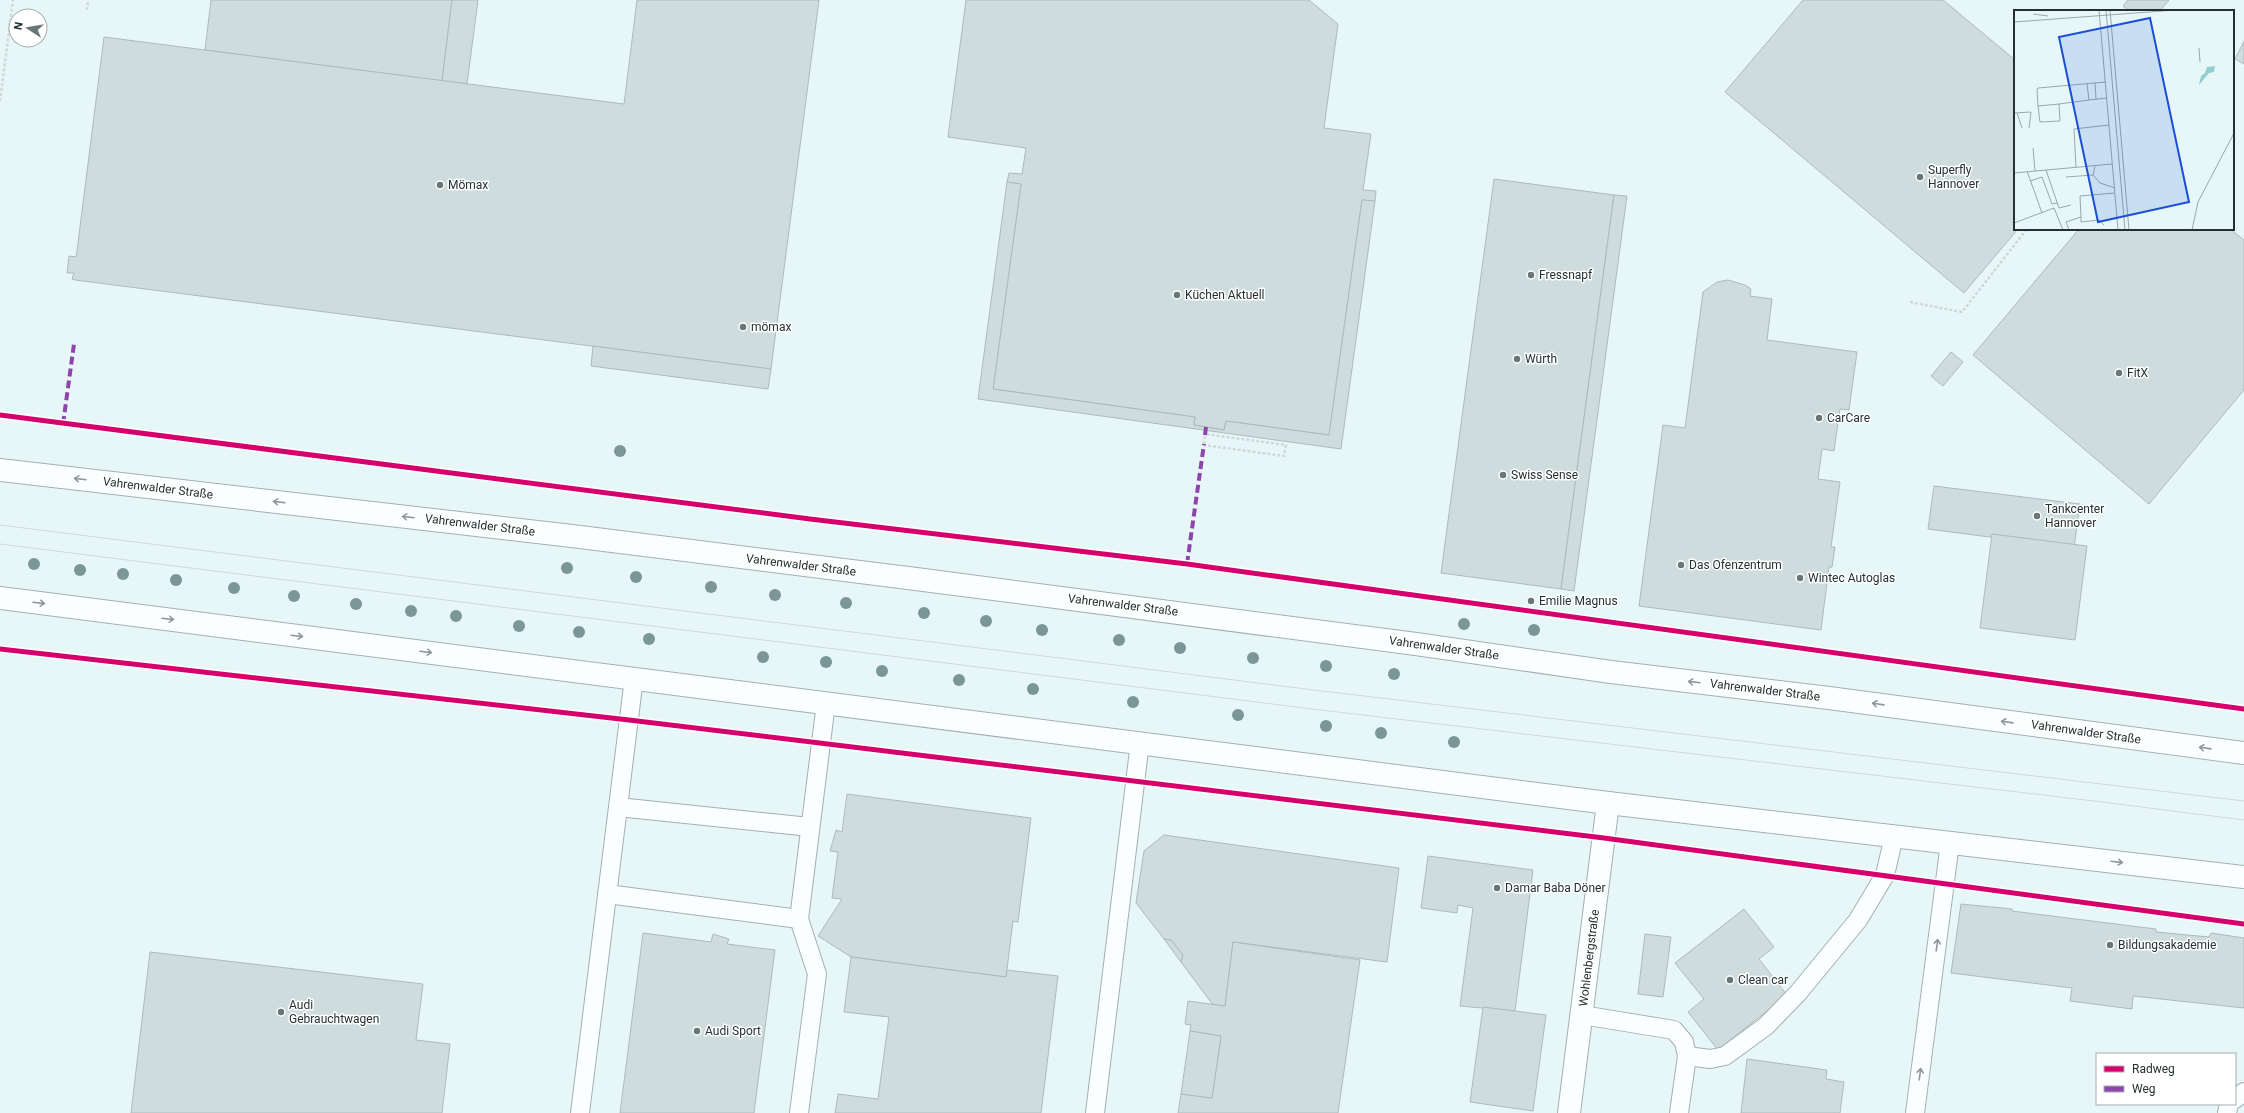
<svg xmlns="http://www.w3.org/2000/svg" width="2244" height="1113" font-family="Roboto,sans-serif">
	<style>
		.building { fill: #cedcdd; stroke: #adbaba }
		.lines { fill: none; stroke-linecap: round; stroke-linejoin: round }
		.service-casing { stroke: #a3b0b0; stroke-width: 20 }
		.minor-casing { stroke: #a3b0b0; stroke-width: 24 }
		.secondary-casing { stroke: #a3b0b0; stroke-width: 24 }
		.path { stroke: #d2d7d7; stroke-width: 2.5; stroke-dasharray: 3 2; stroke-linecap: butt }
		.service { stroke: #fbfefe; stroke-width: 18 }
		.minor { stroke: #fbfefe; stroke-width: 22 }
		.secondary { stroke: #fbfefe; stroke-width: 22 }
		.tram { stroke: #d3d8d9; stroke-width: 1 }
		.quiet { stroke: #8e44ad; stroke-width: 4; stroke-dasharray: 8 4; stroke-linecap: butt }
		.cycleway-casing { stroke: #fff; stroke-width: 8 }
		.cycleway { stroke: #d6006c; stroke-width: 5 }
		.tree { fill: #7a9697 }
		.oneway { stroke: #8f9898 }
		.poi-dot { fill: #687677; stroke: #fff; stroke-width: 1.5 }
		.labels { text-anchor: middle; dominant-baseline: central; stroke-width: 3; stroke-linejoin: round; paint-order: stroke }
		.poi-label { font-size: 12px; fill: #233131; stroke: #fff; text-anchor: start }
		.street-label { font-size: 12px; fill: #233131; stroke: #fff }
		.inset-road { fill: none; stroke: #99a8a8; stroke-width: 1 }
		.view { fill: #1d4ed8; fill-opacity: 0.15; stroke: #1d4ed8; stroke-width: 2 }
		.inset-edge { fill: none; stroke: #233131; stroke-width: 2 }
	</style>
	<rect width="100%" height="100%" fill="#e7f7f8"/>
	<g class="building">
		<path d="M211 0H452L442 81 205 50Z"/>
		<path d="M452 0H478L467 84 442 81Z"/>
		<path d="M637 0H819L771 369 75 280 72 279 74 273H67L69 256 76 257 77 251 104 37 624 104Z"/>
		<path d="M966 0H1309L1338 24 1324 128 1371 134 1363 190 1376 191 1375 201 1362 200 1329 435 1226 421 1224 430 1194 425 1195 417 993 389 1021 184 1007 182 1009 173 1022 174 1026 148 948 137Z"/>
		<path d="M1803 0H1943L2015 60V229H2018L1964 293 1725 92Z"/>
		<path d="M2128 0H2169L2160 11H2129L2123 6Z"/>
		<path d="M2244 41V64L2235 59Z"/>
		<path d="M1494 179 1614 195 1561 589 1441 573Z"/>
		<path d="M1007 182 1021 184 993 389 1195 417 1194 425 1224 430 1226 421 1329 435 1362 200 1375 201 1341 449 978 399Z"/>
		<path d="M1614 195 1627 196 1574 591 1561 589Z"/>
		<path d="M2079 229H2230L2244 240V390L2149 504 1973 355Z"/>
		<path d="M1728 280 1745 285 1751 289 1750 296 1772 299 1767 340 1857 352 1849 410 1840 409 1834 451 1822 449 1818 479 1840 482 1831 547H1835L1832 567H1829L1821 630 1639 606 1663 425 1685 428 1703 292 1717 282Z"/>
		<path d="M593 346 771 369 768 389 591 366Z"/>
		<path d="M1951 352 1963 362 1943 386 1931 376Z"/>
		<path d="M1934 486 2080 504 2074 548 1928 529Z"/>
		<path d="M1992 534 2087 546 2075 640 1980 628Z"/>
		<path d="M847 794 1031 818 1018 922 1013 921 1006 977 851 957 818 936 842 899 832 898 838 852 830 851 836 830 842 832Z"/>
		<path d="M1164 835 1399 868 1387 962 1233 942 1225 1006 1213 1005 1181 962 1183 955 1171 940 1164 939 1136 903 1144 851Z"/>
		<path d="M1428 856 1533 870 1515 1011 1460 1006 1473 908 1458 905 1457 913 1421 908Z"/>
		<path d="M1961 904 2012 909V911L2156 929V932L2209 937 2211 933 2244 938V1008L2133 996 2132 1009 2070 1001 2072 988 1951 973Z"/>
		<path d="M1744 909 1774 947 1759 959 1787 995 1718 1050 1688 1012 1704 999 1675 963Z"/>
		<path d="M643 933 711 942 713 934 729 939 727 944 775 950 754 1113H620Z"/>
		<path d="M1645 934 1671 937 1663 997 1638 994Z"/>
		<path d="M1164 939 1171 940 1183 955 1181 962Z"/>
		<path d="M1233 942 1360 960 1338 1113H1178L1181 1094 1212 1098 1221 1036 1190 1031 1191 1025 1185 1024 1188 1001 1225 1006Z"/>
		<path d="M150 952 423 984 416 1040 450 1044 442 1113H131Z"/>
		<path d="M851 957 1006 977 1007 970 1058 976 1041 1113H835L838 1094 878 1099 889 1017 844 1012Z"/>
		<path d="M1483 1007 1546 1015 1533 1111 1470 1102Z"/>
		<path d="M1190 1031 1221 1036 1212 1098 1181 1094Z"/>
		<path d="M1747 1059 1827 1070 1826 1079 1844 1082 1840 1113H1741Z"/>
	</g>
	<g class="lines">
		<defs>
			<g id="service">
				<path d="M618 807 810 827"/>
				<path d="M607 894 799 919 817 974 799 1113"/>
				<path d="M799 919 826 703"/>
				<path d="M1582 1015 1674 1030 1684 1042 1687 1056 1679 1113"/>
				<path d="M1687 1056 1710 1059 1725 1056 1766 1026 1798 993 1858 920 1885 875 1894 836"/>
				<path d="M2235 1099 2244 1092"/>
				<path d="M580 1113 634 678"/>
				<path d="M1095 1113 1140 742"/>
				<path d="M1915 1113 1950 843"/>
				<path d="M2227 1113 2229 1104"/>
			</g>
			<path id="minor" d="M1569 1113 1608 803"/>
			<g id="secondary">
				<path d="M0 470 572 536 916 579 1416 644 1611 672 1829 698 2244 753"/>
				<path d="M0 598 1608 803 2244 877"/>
			</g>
		</defs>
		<use href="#service" class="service-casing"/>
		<use href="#minor" class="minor-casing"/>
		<use href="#secondary" class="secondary-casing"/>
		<g class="path">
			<path d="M87 10 88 0"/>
			<path d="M0 101 13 0"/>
			<path d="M1910 302 1962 312 2027 229"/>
			<path d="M1204 444 1205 435"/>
			<path d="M1203 445 1284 456 1286 445 1205 434"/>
		</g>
		<use href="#service" class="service"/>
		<use href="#minor" class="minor"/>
		<use href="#secondary" class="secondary"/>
		<g class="tram">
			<path d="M0 525 1314 690 2244 801"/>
			<path d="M0 544 1312 709 2094 801 2244 820"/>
		</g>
		<g class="quiet">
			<path d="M63 424 74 344"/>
			<path d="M1205 435 1206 427"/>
			<path d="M1187 564 1204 444"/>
		</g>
		<defs>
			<g id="cycleway">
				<path d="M0 415 810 519 1187 564 2244 709"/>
				<path d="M0 649 629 720 1604 838 2244 924"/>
			</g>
		</defs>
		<use href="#cycleway" class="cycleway-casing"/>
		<use href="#cycleway" class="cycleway"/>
	</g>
	<g class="tree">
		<circle cx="620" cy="451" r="6"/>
		<circle cx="34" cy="564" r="6"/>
		<circle cx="567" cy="568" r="6"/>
		<circle cx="80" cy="570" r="6"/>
		<circle cx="123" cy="574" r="6"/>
		<circle cx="636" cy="577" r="6"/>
		<circle cx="176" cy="580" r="6"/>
		<circle cx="711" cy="587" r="6"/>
		<circle cx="234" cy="588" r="6"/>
		<circle cx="775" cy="595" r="6"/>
		<circle cx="294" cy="596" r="6"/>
		<circle cx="846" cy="603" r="6"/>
		<circle cx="356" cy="604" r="6"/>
		<circle cx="411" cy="611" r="6"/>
		<circle cx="924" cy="613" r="6"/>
		<circle cx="456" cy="616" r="6"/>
		<circle cx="986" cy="621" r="6"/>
		<circle cx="1464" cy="624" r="6"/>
		<circle cx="519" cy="626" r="6"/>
		<circle cx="1042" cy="630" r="6"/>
		<circle cx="1534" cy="630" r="6"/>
		<circle cx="579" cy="632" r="6"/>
		<circle cx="649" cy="639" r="6"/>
		<circle cx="1119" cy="640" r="6"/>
		<circle cx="1180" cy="648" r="6"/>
		<circle cx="763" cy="657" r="6"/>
		<circle cx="1253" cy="658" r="6"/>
		<circle cx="826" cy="662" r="6"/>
		<circle cx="1326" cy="666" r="6"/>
		<circle cx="882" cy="671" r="6"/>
		<circle cx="1394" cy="674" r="6"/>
		<circle cx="959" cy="680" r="6"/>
		<circle cx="1033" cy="689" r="6"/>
		<circle cx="1133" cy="702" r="6"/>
		<circle cx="1238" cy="715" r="6"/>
		<circle cx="1326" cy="726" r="6"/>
		<circle cx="1381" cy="733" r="6"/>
		<circle cx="1454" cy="742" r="6"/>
	</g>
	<defs><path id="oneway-shaft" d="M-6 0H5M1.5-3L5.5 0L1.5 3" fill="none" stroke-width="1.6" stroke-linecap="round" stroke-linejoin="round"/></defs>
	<g class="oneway">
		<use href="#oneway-shaft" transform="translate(80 479) rotate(-173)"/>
		<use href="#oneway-shaft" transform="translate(279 502) rotate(-173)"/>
		<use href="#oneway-shaft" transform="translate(408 517) rotate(-173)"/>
		<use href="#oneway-shaft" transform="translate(39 603) rotate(7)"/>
		<use href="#oneway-shaft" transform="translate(168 619) rotate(7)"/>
		<use href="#oneway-shaft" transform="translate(297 636) rotate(7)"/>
		<use href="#oneway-shaft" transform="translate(426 652) rotate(7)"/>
		<use href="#oneway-shaft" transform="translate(1694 682) rotate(-173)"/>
		<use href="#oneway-shaft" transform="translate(1878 704) rotate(-172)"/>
		<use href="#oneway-shaft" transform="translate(2007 722) rotate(-172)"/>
		<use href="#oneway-shaft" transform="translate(2205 748) rotate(-172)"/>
		<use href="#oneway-shaft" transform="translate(2117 862) rotate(7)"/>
		<use href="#oneway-shaft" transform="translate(1937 945) rotate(-82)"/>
		<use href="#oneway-shaft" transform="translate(1920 1074) rotate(-82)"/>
	</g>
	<g class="poi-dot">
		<circle cx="1920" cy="177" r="4"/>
		<circle cx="440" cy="185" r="4"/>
		<circle cx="1531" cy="275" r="4"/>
		<circle cx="1177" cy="295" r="4"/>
		<circle cx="743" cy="327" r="4"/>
		<circle cx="1517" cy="359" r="4"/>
		<circle cx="2119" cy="373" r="4"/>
		<circle cx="1819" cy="418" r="4"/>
		<circle cx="1503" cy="475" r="4"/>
		<circle cx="2037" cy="516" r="4"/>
		<circle cx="1681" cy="565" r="4"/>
		<circle cx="1800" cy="578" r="4"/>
		<circle cx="1531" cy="601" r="4"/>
		<circle cx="1497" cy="888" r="4"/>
		<circle cx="2110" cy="945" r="4"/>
		<circle cx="1730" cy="980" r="4"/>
		<circle cx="281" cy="1012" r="4"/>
		<circle cx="697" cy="1031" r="4"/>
	</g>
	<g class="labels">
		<g class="poi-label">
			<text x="1928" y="170">Superfly<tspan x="1928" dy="14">Hannover</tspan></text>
			<text x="448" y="185">Mömax</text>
			<text x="1539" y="275">Fressnapf</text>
			<text x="1185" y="295">Küchen Aktuell</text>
			<text x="751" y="327">mömax</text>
			<text x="1525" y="359">Würth</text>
			<text x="2127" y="373">FitX</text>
			<text x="1827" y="418">CarCare</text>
			<text x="1511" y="475">Swiss Sense</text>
			<text x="2045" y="509">Tankcenter<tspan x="2045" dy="14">Hannover</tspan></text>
			<text x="1689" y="565">Das Ofenzentrum</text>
			<text x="1808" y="578">Wintec Autoglas</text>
			<text x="1539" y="601">Emilie Magnus</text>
			<text x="1505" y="888">Damar Baba Döner</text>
			<text x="2118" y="945">Bildungsakademie</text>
			<text x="1738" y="980">Clean car</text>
			<text x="289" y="1005">Audi<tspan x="289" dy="14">Gebrauchtwagen</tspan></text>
			<text x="705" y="1031">Audi Sport</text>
		</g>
		<g class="street-label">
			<text transform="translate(158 488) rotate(7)">Vahrenwalder Straße</text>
			<text transform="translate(480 525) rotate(7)">Vahrenwalder Straße</text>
			<text transform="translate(801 565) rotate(7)">Vahrenwalder Straße</text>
			<text transform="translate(1123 605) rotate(7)">Vahrenwalder Straße</text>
			<text transform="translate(1444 648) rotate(8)">Vahrenwalder Straße</text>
			<text transform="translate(1765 690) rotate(7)">Vahrenwalder Straße</text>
			<text transform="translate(2086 732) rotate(8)">Vahrenwalder Straße</text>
			<text transform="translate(1589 958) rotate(-83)">Wohlenbergstraße</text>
		</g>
	</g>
	<g transform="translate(2014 10)">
		<rect width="220" height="220" fill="#e7f7f8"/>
		<path d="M201 56 200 62 195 63 185 75 187 66 191 63 193 57Z" fill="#92ced0"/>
		<path class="inset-road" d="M85 0 104 220M92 0 111 220M96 0 115 220M19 4 34 6M0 12 162 0M185 38 186 52M81 73 82 89M75 90 93 88M45 94 75 90 73 74M24 96 45 94 46 111 26 112 24 96 23 79 24 78 92 72M0 103 17 102 15 118M3 103 8 118M19 138 21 161M62 157 60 119 95 115M32 160 45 198 57 195M13 161 28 203M0 163 98 154M79 165 86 173 101 178M52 167 79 165 81 156M16 171 28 167 38 194 43 193M67 207V212L85 210 90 215M0 213 40 198 49 220M55 220 52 212 67 207 66 186 101 183M178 220 184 192 220 123"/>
		<path class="view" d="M136 8 175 192 84 212 45 27Z"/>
		<rect width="220" height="220" class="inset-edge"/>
	</g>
	<rect x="2096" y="1053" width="140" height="52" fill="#ffffff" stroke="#a7adad"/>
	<rect x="2104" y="1066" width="20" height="6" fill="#d6006c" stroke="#a7adad"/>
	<text x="2132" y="1073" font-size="12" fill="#233131">Radweg</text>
	<rect x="2104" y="1086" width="20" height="6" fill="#8e44ad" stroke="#a7adad"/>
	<text x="2132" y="1093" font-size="12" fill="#233131">Weg</text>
	<g transform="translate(28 28) rotate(282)"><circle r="19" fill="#ffffff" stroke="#a7adad"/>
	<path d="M0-3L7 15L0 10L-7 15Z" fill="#687677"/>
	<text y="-6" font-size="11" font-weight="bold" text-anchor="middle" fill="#233131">N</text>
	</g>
</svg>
